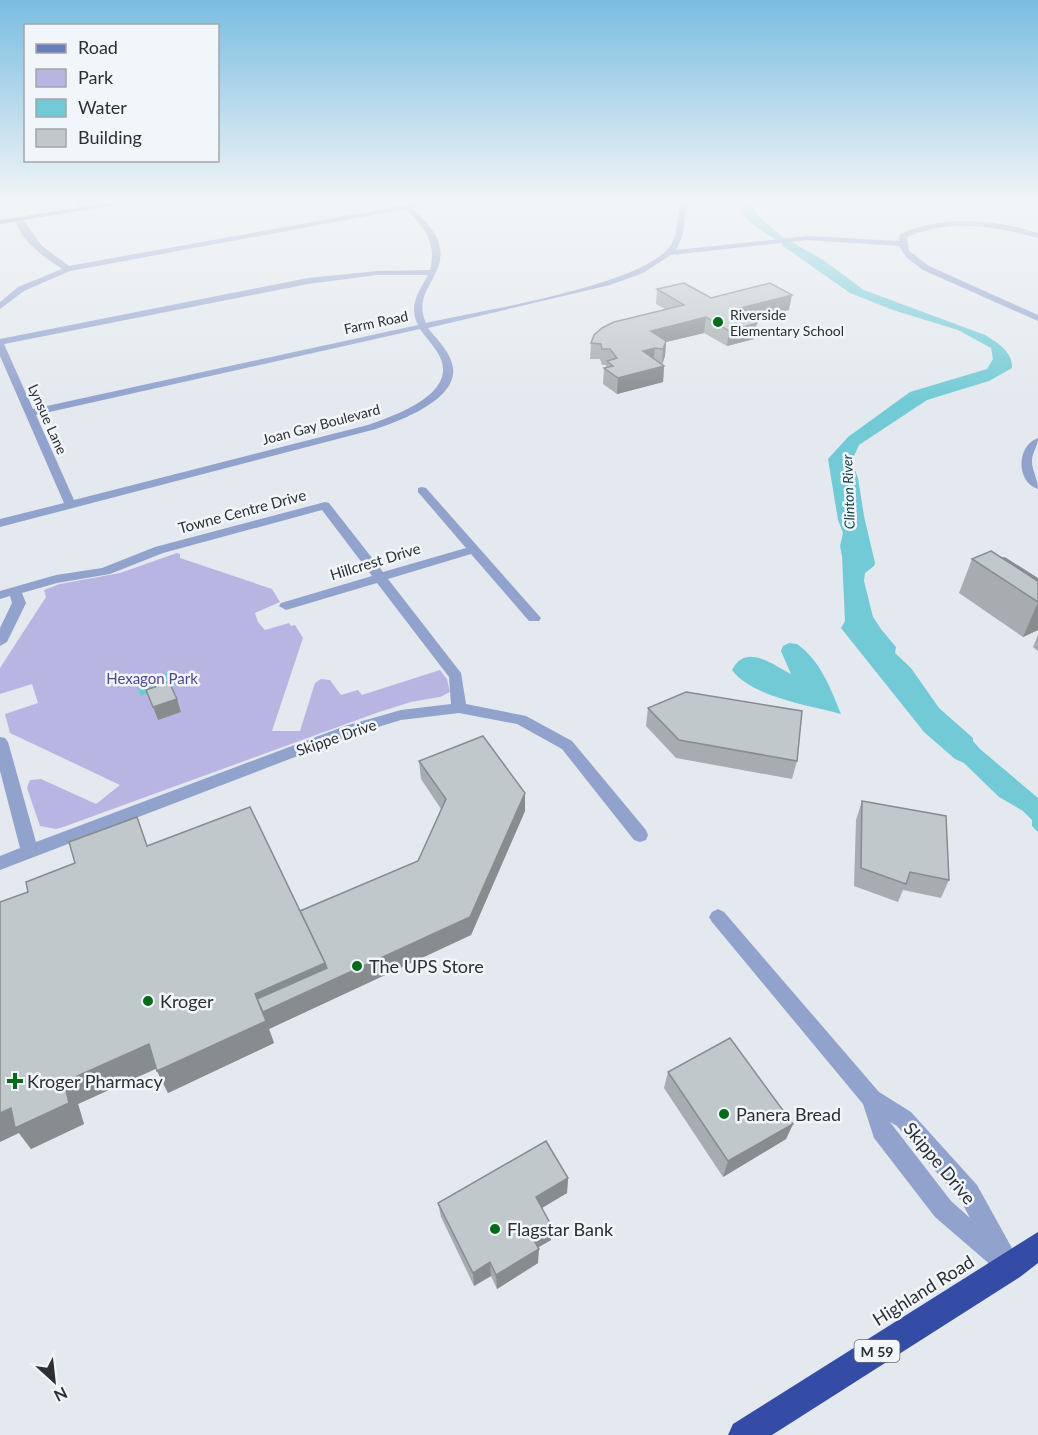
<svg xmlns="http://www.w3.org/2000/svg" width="1038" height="1435" font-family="Lato,sans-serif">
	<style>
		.green { fill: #b9b5e3 }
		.water { fill: #72cad6 }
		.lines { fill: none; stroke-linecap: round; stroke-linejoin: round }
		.street { fill: #91a2cd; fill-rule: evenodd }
		.secondary { fill: #687ebd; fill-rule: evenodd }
		.highway { fill: #344ca5; fill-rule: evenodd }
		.wall { fill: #a6acaf }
		.shaded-wall { fill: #878c8e }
		.building { fill: #c1c8cb; stroke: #878c8e; stroke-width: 1.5 }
		.poi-dot { fill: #036b19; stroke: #f1f6fb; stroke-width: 2 }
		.labels { text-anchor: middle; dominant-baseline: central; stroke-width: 5; stroke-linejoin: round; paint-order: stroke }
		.far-poi-label { font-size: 14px; fill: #2d2f31; stroke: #f1f6fb; text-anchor: start }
		.far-street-label { font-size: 14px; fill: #2d2f31; stroke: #f1f6fb }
		.far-water-label { font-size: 14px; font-style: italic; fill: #164045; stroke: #f1f6fb }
		.shield { fill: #f1f6fb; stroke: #686b6e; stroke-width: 1.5 }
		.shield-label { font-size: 14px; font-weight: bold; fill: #2d2f31 }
		.street-label { font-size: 15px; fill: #2d2f31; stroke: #f1f6fb }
		.park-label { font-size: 15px; fill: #544790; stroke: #f1f6fb }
		.near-poi-label { font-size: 18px; fill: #2d2f31; stroke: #f1f6fb; text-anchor: start }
		.near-street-label { font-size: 18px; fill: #2d2f31; stroke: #f1f6fb }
	</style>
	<rect width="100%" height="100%" fill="#e3e9ee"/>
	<path class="green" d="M177 553 180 554V558L272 589 280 602 255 613 258 622 265 630 289 623 291 626 295 625 303 638 272 731H300L315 683 321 679 330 680 341 695 358 690 362 695 440 670 447 679 450 692 440 697 411 702 379 712 66 826 56 829 40 826 27 788 30 780 41 779 96 804 120 785 10 733 5 714 38 703 32 684 0 694V668L46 597 44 590 60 584 120 573Z"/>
	<g class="water">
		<path d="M741 201H754V211L758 216 781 236 823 260 864 290 985 335C997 342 1013 352 1012 368L989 381 927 400 859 445 854 456 853 465 858 478 864 516 875 563 874 566 865 573 864 581 873 617 881 629 896 647 895 653 911 668 939 708 973 738V741L980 749 1038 798V832L1032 826V820L1023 811 999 797 964 763 955 759 924 732 841 628 845 621 842 556 840 546 843 533 838 520 828 459 848 437 910 392 987 369 993 359 991 348 958 330 893 310 850 293 783 246 781 242C767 234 738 220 741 201Z"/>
		<path d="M789 643 797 644C820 660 831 689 841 714 809 705 752 697 732 670 746 643 772 664 791 674L781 651 783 646Z"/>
		<path d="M176 670 181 683 141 696 135 683Z"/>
	</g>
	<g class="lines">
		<g class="street">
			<path d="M74 201H82L87 211H81Z"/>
			<path d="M428 201H443L412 208C478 266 406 281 426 323 475 312 646 285 671 245 678 233 678 215 680 201H688L682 237 676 250 808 236 899 241 900 234C946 215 992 219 1038 233V238C993 226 951 218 907 237L909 251 929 266 1038 315V321L923 270 906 257 899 246 808 240 671 255 643 273 610 285 428 328C437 340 451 352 453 368 457 400 399 421 376 429L0 527V519L64 503 0 356V339L308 278 377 271 430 270C437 243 425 227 405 209L70 271 24 291 0 309V302L18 287 62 269C45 258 17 238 15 217H21L42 246 69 266ZM377 275H428C419 292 408 305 418 325L33 409 4 344 308 284ZM420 329C428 341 443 354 443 369 444 399 391 417 368 425L74 500 36 415Z"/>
			<path d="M1038 438C1038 447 1032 452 1032 461 1032 471 1038 479 1038 489 1016 482 1016 446 1038 438Z"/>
			<path d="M422 487 426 488 541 618 539 621H529L471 554 388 579 461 673 466 704 526 716 572 741 646 830 648 835 646 840 640 842 634 840 562 749 517 724 459 713 401 720 355 734 0 870V856L20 848 0 771V737L5 738 8 742 36 842 345 726 401 710 451 704 449 677 377 583 286 610 279 606 281 603 372 576 322 510 163 553 110 574 57 583 22 593 26 603 7 642 0 646V628L12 603 10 596 0 599V591L56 575 102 568 155 547 325 502 329 503 383 572 466 548 418 492V488Z"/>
			<path d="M718 909 724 912 879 1092 911 1112 977 1185 1018 1259 1022 1267 1018 1275 1010 1279C1002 1276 1000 1270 993 1267L935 1217 874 1138 863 1104 712 922 709 917 712 912ZM890 1122 897 1126 961 1201 970 1218 951 1201Z"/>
		</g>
		<path class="secondary" d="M122 201H139L0 224V220Z"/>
		<path class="highway" d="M1038 1232V1263L1020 1277 772 1435H728L733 1424Z"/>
	</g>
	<g class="wall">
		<path d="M657 289 711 298 789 310 751 320 754 339 727 346 704 333 666 342 665 356 662 364 664 366 663 382 617 394 603 384 604 368H606V365H602L600 359H590L591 343 665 309 656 304Z"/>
		<path d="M972 559 1038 579V630L1023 637 959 593Z"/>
		<path d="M1038 635V651L1033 647Z"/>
		<path d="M648 708 797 761 792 779 676 758 646 726Z"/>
		<path d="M419 761 525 811 471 935 269 1029 274 1043 168 1093 156 1068 78 1104 84 1124 31 1149 19 1133 148 845 300 911 418 861 441 809 421 779Z"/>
		<path d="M862 801 949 880 941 898 903 890 898 902 854 886 856 820Z"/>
		<path d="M668 1072 793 1124 786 1139 723 1177 664 1088Z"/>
		<path d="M568 1178 567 1193 542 1208 551 1225V1240L538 1247V1263L497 1289 491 1276 474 1286 441 1217 438 1203Z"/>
	</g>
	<g class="shaded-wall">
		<path d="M792 295 789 310 731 325 733 310Z"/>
		<path d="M706 317 704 333 666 342 665 356 662 365 663 349 651 331Z"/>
		<path d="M757 323 754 339 727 346 729 331Z"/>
		<path d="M655 348 653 364 643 351Z"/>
		<path d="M664 366 663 382 617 394 618 378Z"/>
		<path d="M1038 602V630L1023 637Z"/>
		<path d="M177 699 181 712 158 720 153 707Z"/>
		<path d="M525 793V811L471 935 269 1029 274 1043 168 1093 157 1071 255 994Z"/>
		<path d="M149 1044 160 1067 78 1104 84 1124 31 1149 19 1133 0 1142V1113L64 1082Z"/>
		<path d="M793 1124 786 1139 723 1177 728 1161Z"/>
		<path d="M568 1178 567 1193 535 1212 536 1197Z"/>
		<path d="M551 1225V1240L532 1251V1237Z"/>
		<path d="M539 1249 538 1263 497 1289 496 1275Z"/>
		<path d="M490 1262 491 1276 474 1286 473 1273Z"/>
	</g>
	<g class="building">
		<path d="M684 283 711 298 770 283 792 295 733 310 757 323 729 331 706 317 651 331 666 341 663 349 655 348 643 351 664 366 618 378 604 368 613 366 607 361 617 358 610 349H602L601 344 591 343 594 335 602 328 614 322 684 305 657 289Z"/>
		<path d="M991 551 1038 581V602L972 559Z"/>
		<path d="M1003 558H1005L1038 579V581Z"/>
		<path d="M169 682 177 699 153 707 146 690Z"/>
		<path d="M686 692 802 711 797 761 679 740 648 708Z"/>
		<path d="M483 736 525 793 470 917 263 1012 257 999 327 968 325 963 300 911 418 861 446 799 419 761Z"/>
		<path d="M862 801 946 816 949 880 910 872 906 884 861 868Z"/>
		<path d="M250 807 325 963 255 994 266 1021 157 1071 149 1044 64 1082 69 1103 15 1128 11 1108 0 1113V902L28 892 26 882 75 863 69 842 137 817 147 846Z"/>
		<path d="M730 1038 793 1124 728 1161 668 1072Z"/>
		<path d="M546 1141 568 1178 536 1197 551 1225 532 1237 539 1249 496 1275 490 1262 473 1273 438 1203Z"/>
	</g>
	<linearGradient id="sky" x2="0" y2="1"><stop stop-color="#79bde1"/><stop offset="0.5" stop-color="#f2f5f7"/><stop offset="1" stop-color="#f2f5f7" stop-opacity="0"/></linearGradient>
	<rect width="1038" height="402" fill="url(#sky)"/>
	<g class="poi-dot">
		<circle cx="718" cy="322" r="6"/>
		<circle cx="357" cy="966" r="6"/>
		<circle cx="148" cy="1001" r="6"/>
		<path d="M12 1072h6v6h6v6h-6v6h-6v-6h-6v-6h6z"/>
		<circle cx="724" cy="1114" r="6"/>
		<circle cx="495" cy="1229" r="6"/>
	</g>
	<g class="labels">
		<g class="far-poi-label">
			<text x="730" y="314">Riverside<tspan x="730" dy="16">Elementary School</tspan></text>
		</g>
		<g class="far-street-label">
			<text transform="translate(376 322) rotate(-12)">Farm Road</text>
			<text transform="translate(48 419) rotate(66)">Lynsue Lane</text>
			<text transform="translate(321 424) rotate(-15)">Joan Gay Boulevard</text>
		</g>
		<g class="far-water-label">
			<text transform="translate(848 492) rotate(-92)">Clinton River</text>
		</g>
		<rect class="shield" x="854.5" y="1340" width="45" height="22" rx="4.5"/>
		<g class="shield-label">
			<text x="877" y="1351">M 59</text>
		</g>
		<g class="street-label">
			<text transform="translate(242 511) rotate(-15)">Towne Centre Drive</text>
			<text transform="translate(375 561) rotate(-17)">Hillcrest Drive</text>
			<text transform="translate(336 737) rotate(-19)">Skippe Drive</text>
		</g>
		<g class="park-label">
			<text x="152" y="678">Hexagon Park</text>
		</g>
		<g class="near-poi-label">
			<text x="369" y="966">The UPS Store</text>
			<text x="160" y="1001">Kroger</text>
			<text x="27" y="1081">Kroger Pharmacy</text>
			<text x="736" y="1114">Panera Bread</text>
			<text x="507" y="1229">Flagstar Bank</text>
		</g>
		<g class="near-street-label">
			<text transform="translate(940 1163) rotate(50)">Skippe Drive</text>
			<text transform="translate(923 1290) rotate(-32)">Highland Road</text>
		</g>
	</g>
	<rect x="24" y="24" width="195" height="138" fill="#f1f6fb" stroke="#a3a6aa" stroke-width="1.5"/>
	<rect x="36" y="44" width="30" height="9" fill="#687ebd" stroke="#a3a6aa" stroke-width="1.5"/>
	<text x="78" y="54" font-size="18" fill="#2d2f31">Road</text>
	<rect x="36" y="69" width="30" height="18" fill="#b9b5e3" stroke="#a3a6aa" stroke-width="1.5"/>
	<text x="78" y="84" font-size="18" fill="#2d2f31">Park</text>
	<rect x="36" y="99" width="30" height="18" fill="#72cad6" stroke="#a3a6aa" stroke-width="1.5"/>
	<text x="78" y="114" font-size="18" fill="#2d2f31">Water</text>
	<rect x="36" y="129" width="30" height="18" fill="#c1c8cb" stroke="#a3a6aa" stroke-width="1.5"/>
	<text x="78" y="144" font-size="18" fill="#2d2f31">Building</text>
	<g transform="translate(54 1381) rotate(153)" stroke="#f1f6fb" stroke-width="4.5" paint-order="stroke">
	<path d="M0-4.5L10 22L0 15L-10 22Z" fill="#2d2f31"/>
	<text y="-9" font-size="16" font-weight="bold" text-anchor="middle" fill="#2d2f31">N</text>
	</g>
</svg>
